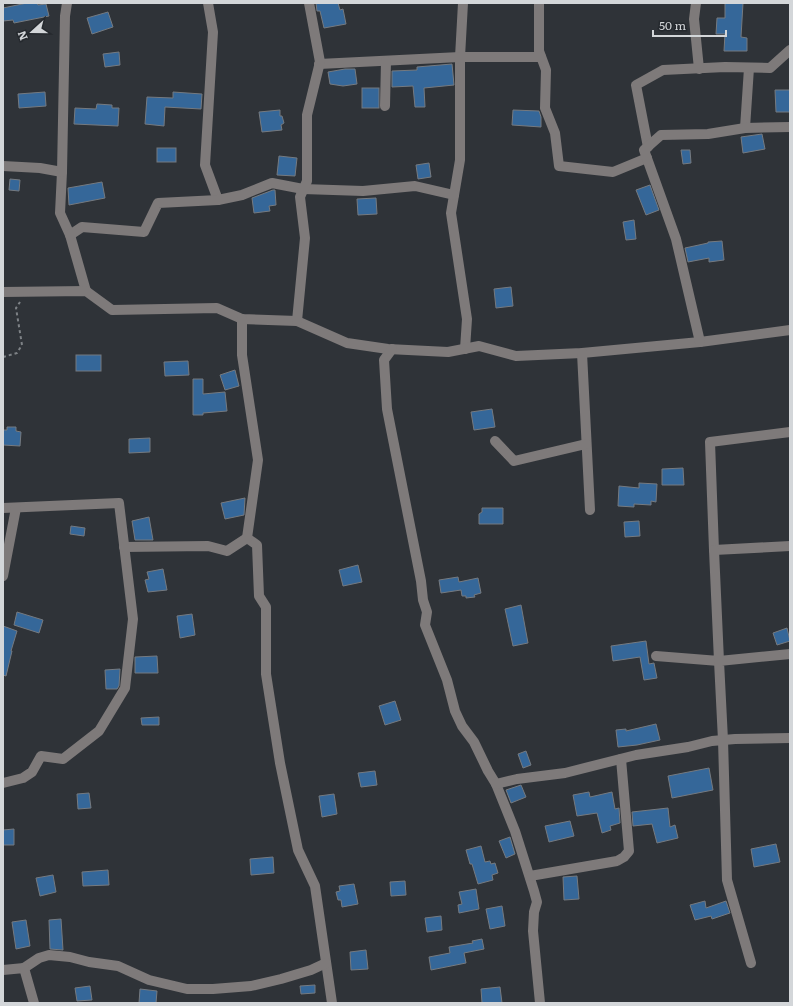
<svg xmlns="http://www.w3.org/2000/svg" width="793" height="1006" font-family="Literata,serif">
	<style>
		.building { fill: #356799; stroke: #757a80 }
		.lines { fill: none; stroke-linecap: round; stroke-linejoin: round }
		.path { stroke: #7e8286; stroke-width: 2; stroke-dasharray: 3 3; stroke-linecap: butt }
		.minor { stroke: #7e7a7a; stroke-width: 10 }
	</style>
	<rect width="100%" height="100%" fill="#2f3338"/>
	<g class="building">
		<path d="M27 3H37L38 5 46 4 49 16 14 23 13 20 3 21V8Z"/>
		<path d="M316 3H338L340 10 343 9 346 24 324 28 320 11H317Z"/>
		<path d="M725 3H743L741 37 747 38V51H724L725 34H716L717 18H725Z"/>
		<path d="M108 12 113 27 92 34 87 18Z"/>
		<path d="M119 52 120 65 105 67 103 54Z"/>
		<path d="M452 64 454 85 424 88 425 107H415L413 86 392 87V71L417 70V67Z"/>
		<path d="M345 69H355L357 84 343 86 330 84 328 72Z"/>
		<rect x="362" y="88" width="17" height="20"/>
		<path d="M775 90H790V112H776Z"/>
		<path d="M45 92 46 106 19 108 18 94Z"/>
		<path d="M173 92 202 94 201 109 165 107 164 126 145 124 147 97 173 98Z"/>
		<path d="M97 104 112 105V108H119L118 126 74 124 75 108 96 109Z"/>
		<path d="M280 110V116H282L284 123 281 125 282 130 262 132 259 112Z"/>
		<path d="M513 110 539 111 541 117V127L512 125Z"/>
		<path d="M762 134 765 149 743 153 741 137Z"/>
		<rect x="157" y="148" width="19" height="14"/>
		<path d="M681 150H690L691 163 683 164Z"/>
		<path d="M279 156 297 158 295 176 277 175Z"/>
		<path d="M429 163 431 177 418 179 416 165Z"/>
		<path d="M10 179 20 180 19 191 9 190Z"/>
		<path d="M102 182 105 198 69 205 68 188Z"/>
		<path d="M650 185 659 210 646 215 636 190Z"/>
		<path d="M273 190H275L276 205 269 206 270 211 254 213 252 198Z"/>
		<path d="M376 198 377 214 358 215 357 199Z"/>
		<path d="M634 220 636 239 626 240 623 222Z"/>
		<path d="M722 241 724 260 709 262V258L688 262 685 248 708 243V242Z"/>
		<path d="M511 287 513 306 496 308 494 289Z"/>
		<rect x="76" y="355" width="25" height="16"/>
		<path d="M188 361 189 375 165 376 164 362Z"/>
		<path d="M235 370 239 386 225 390 220 375Z"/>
		<path d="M193 379H203V394L225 392 227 411 203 413V415H193Z"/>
		<path d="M492 409 495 427 474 430 471 412Z"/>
		<path d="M7 427H16V431L21 432 20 446 3 445V430H7Z"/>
		<path d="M150 438V452L129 453V439Z"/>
		<path d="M683 468 684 485H662V469Z"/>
		<path d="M639 483 657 484 656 502 651 501V505L634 504V507L618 506 619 486 639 488Z"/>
		<path d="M245 498 244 515 225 519 221 503Z"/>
		<path d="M482 508H503V524H479V514L482 512Z"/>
		<path d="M149 517 153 540H135L132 521Z"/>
		<path d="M639 521 640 536 625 537 624 522Z"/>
		<path d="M71 526 85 528 84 536 70 534Z"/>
		<path d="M358 565 362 582 343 586 339 570Z"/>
		<path d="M163 569 167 590 148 592 145 580 149 579 147 572Z"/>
		<path d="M458 577 459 582 478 578 481 593 474 595 475 597 466 598V596H462L461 590 441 593 439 580Z"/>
		<path d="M521 605 528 643 513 646 505 609Z"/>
		<path d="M17 612 43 620 39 633 14 625Z"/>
		<path d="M192 614 195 635 180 638 177 616Z"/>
		<path d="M3 626 17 631 11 651H12L6 676 3 675Z"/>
		<path d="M787 628 790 641 777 645 773 633Z"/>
		<path d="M646 641 649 664 654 663 657 678 644 680 640 657 613 661 611 646Z"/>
		<path d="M157 656 158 673H135V657Z"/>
		<path d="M120 669 119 686 117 689H106L105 670Z"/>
		<path d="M395 701 401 720 385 725 379 706Z"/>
		<path d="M159 717V725H142L141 718Z"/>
		<path d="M656 724 660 740 637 745 618 747 616 730 626 729V731Z"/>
		<path d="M526 751 531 765 523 768 518 754Z"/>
		<path d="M709 768 713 790 672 798 668 776Z"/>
		<path d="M375 771 377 785 361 787 358 773Z"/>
		<path d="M521 785 526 797 511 803 506 790Z"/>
		<path d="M589 792 590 797 612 792 615 809 619 808 620 823 610 826 611 830 602 833 597 813 577 816 573 795Z"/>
		<path d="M89 793 91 808 78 809 77 794Z"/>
		<path d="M334 794 337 814 322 817 319 796Z"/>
		<path d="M668 808 670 827 675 825 678 838 657 843 652 824 633 826 632 812Z"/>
		<path d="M570 821 574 836 549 842 545 826Z"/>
		<path d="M14 829V845H3V830Z"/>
		<path d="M510 837 515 854 506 858 499 841Z"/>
		<path d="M776 844 780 862 754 867 751 849Z"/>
		<path d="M481 846 485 862 490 861 491 864 495 863 498 873 492 875 493 880 478 884 472 864H470L466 850Z"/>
		<path d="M273 857 274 873 251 875 250 859Z"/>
		<path d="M108 870 109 885 83 886 82 872Z"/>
		<path d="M53 875 56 892 40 896 36 878Z"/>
		<path d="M577 876 579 899 564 900 563 877Z"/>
		<path d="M405 881 406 895 391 896 390 882Z"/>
		<path d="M354 884 358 904 342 907 341 900H338L336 892 340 891 339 886Z"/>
		<path d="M476 889 479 909 459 913 458 905 462 904 459 892Z"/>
		<path d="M705 901 706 908 726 901 730 913 712 919 711 916 695 920 690 905Z"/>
		<path d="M502 906 505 926 490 929 486 909Z"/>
		<path d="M441 916 442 930 427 932 425 918Z"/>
		<path d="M61 919 63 950 50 949 49 920Z"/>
		<path d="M26 920 30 946 16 949 12 922Z"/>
		<path d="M482 939 484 949 464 953 466 963 431 970 429 957 450 953 449 947 473 943 472 941Z"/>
		<path d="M366 950 368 969 351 970 350 952Z"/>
		<path d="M315 985V993L301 994 300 986Z"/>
		<path d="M90 986 92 1000 77 1001 75 988Z"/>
		<path d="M500 987 502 1003H482L481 989Z"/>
		<path d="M140 989 157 991 156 1003H139Z"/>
	</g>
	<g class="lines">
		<path class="path" d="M3 357 17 353 22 345 16 308 20 302"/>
		<g class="minor">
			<path d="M208 3 213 32 205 165 218 200"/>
			<path d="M463 3 460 57V160L451 213 467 319 465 349"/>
			<path d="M539 3V51L546 70 545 108 555 133 559 166 613 172 647 158"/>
			<path d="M696 3 694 19 699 69"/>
			<path d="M319 64 460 57H541"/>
			<path d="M385 106 386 61"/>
			<path d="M745 128 749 68"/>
			<path d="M648 147 636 85 663 70 725 67 770 68 790 50"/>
			<path d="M3 166 40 168 62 172 60 213 70 235 86 291"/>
			<path d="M62 172 65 16 67 3"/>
			<path d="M70 235 82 227 144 232 158 203 218 200 242 195 272 183 303 189 363 191 415 186 454 195"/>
			<path d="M3 292 86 291 112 310 217 308 242 319 297 321 347 343 388 349 448 352 479 346 516 356 582 353 700 342 790 330"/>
			<path d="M242 319V355L258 460 247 538 257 545 259 596 266 607V674L280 763 298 850 315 886 332 1003"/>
			<path d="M297 321 305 238 300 197 307 181V115L320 62 309 3"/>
			<path d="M700 342 676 239 644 150 661 135 708 134 745 128 790 127"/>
			<path d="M392 349 384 360 387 409 421 581 423 600 427 612 425 625 447 680 455 711 462 726 474 742 488 771 496 784 515 831 534 891 537 902 534 912 533 931 540 1003"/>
			<path d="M582 353 590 510"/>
			<path d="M790 432 710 442 714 550 790 546"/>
			<path d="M495 441 514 461 586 444"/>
			<path d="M3 508 119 503 133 619 125 688 99 731 63 759 41 756 32 772 23 778 3 783"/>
			<path d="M124 547 208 546 227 551 247 538"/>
			<path d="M3 576 16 508"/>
			<path d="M656 656 719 661 714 550"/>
			<path d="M496 784 517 779 565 773 636 755 688 747 712 741 735 739 790 738"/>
			<path d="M530 876 617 861 624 857 629 851 621 759"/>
			<path d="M751 963 727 880 723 740 719 661 790 654"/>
			<path d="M24 968 39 958 49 955 70 957 89 962 118 966 149 980 187 989H213L251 986 281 979 311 970 326 963"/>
			<path d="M3 970 24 968 34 1003"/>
		</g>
	</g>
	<rect width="793" height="1006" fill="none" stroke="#d3d6d9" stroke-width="8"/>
	<g transform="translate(32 32) rotate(249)" stroke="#25292e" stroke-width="3" paint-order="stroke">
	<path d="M0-3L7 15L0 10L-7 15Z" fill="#d3d6d9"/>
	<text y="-6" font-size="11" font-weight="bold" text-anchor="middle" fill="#d3d6d9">N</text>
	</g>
	<path d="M653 30v6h73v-6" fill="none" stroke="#d3d6d9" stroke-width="2"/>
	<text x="659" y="30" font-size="12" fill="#d3d6d9" stroke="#25292e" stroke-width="3" paint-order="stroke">50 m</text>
</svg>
